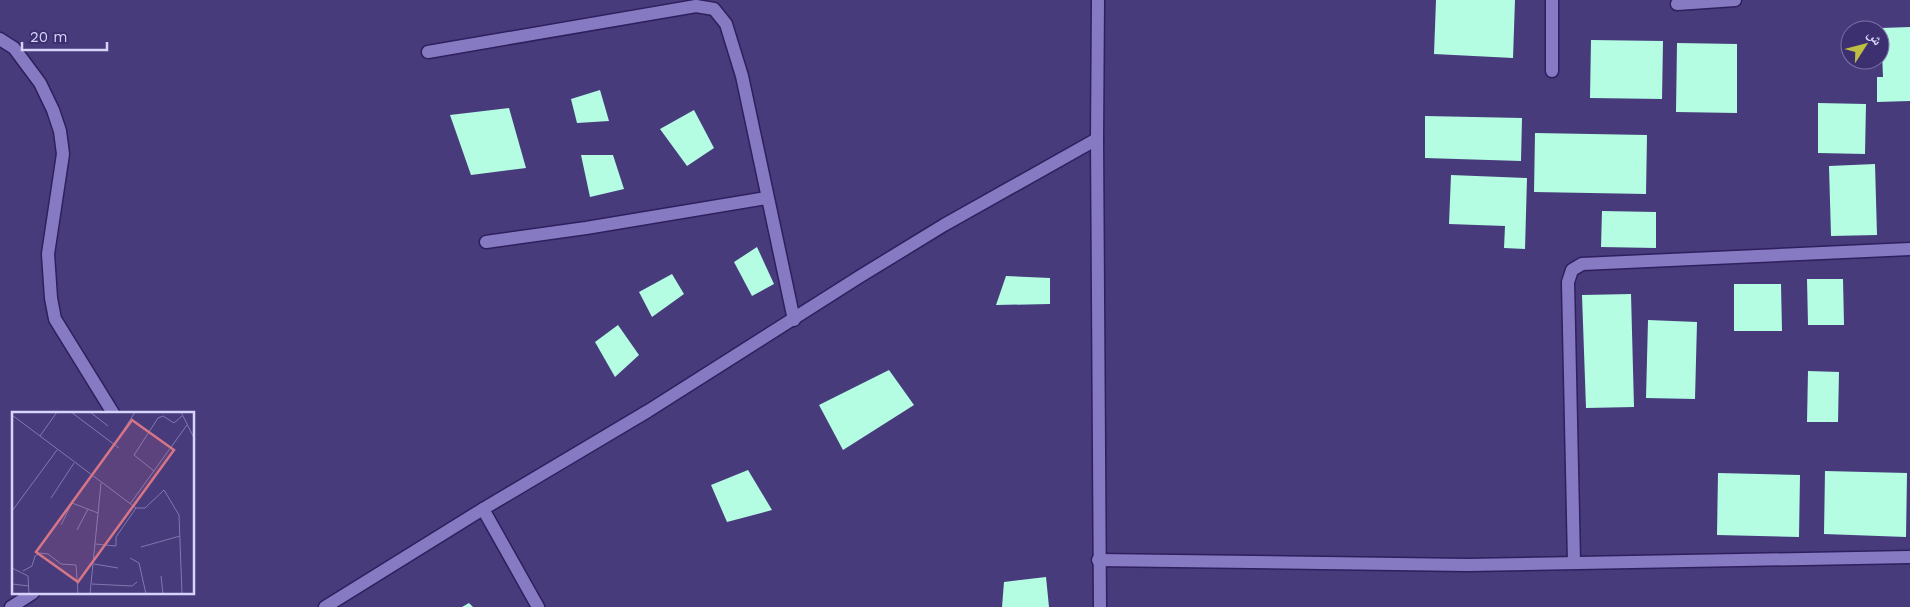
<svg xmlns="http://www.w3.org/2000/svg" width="1910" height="607" font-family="'Work Sans','Noto Naskh Arabic',sans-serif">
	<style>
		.building { fill: #b4fde2 }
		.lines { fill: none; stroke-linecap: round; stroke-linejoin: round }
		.minor-casing { stroke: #2f1f5e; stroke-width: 15 }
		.minor { stroke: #867bc3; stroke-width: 12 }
		.inset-road { fill: none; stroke: #8178ae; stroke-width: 1 }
		.view { fill: #d67586; fill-opacity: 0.15; stroke: #d67586; stroke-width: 2.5 }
		.inset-edge { fill: none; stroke: #d7d3fa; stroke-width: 2.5 }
	</style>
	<rect width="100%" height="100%" fill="#473b7c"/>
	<g class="building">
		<path d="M1436 0H1515L1513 58 1434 54Z"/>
		<path d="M1910 27V101L1877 102V77H1883L1881 28Z"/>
		<path d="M1591 40 1663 41 1662 99 1590 98Z"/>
		<path d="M1677 43 1737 44V113L1676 112Z"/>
		<path d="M600 90 609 121 577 123 571 99Z"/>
		<path d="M1818 103 1866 104 1865 154 1818 153Z"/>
		<path d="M509 108 526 168 471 175 450 115Z"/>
		<path d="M694 110 714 148 687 166 660 129Z"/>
		<path d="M1425 116 1522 118 1521 161 1425 158Z"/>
		<path d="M1535 133 1647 135 1646 194 1534 192Z"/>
		<path d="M581 155H613L624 189 590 197Z"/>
		<path d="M1875 164 1877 235 1831 236 1829 166Z"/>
		<path d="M1451 175 1527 178 1525 249 1504 248 1505 226 1449 224Z"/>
		<path d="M1602 211 1656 212V248L1601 247Z"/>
		<path d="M757 247 774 284 752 296 734 262Z"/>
		<path d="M672 274 684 294 652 317 639 292Z"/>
		<path d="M1006 276 1050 278V304L996 305Z"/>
		<path d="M1807 279H1843L1844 325H1808Z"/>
		<path d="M1734 284H1781L1782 331H1734Z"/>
		<path d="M1631 294 1634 407 1586 408 1582 295Z"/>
		<path d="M1648 320 1697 322 1695 399 1646 398Z"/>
		<path d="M618 325 639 355 615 377 595 342Z"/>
		<path d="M889 370 914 405 843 450 819 405Z"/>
		<path d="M1808 371 1839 372 1838 422H1807Z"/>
		<path d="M748 470 772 510 727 522 711 485Z"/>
		<path d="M1825 471 1907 473 1906 537 1824 534Z"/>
		<path d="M1718 473 1800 475 1799 537 1717 535Z"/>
		<path d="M1046 577 1049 607H1002L1004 582Z"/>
		<path d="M469 603 473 607H462Z"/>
	</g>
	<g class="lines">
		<defs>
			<g id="minor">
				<path d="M1098 0 1097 139 1100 607"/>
				<path d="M1677 4 1735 0"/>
				<path d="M0 39 14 48 40 83 53 110 60 131 63 154 48 254 51 298 55 319 113 413"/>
				<path d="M428 52 696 6 714 9 726 24 742 76 794 320"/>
				<path d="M1552 71V0"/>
				<path d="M486 242 586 228 766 198"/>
				<path d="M483 509 538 607"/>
				<path d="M1098 560 1467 565 1910 557"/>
				<path d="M1574 562 1568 282 1572 270 1582 264 1910 249"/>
				<path d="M11 607 33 593"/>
				<path d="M325 607 483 509 648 411 859 277 944 225 1097 139"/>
			</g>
		</defs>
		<use href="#minor" class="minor-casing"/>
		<use href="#minor" class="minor"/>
	</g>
	<g transform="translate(12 412)">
		<rect width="182" height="182" fill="#473b7c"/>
		<path class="inset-road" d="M59 0 107 36M78 0 96 14M169 0 183 28M0 3 124 96H133L152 78 167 103 170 182M28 24 45 0M108 24 123 0M142 59 122 43 146 6 151 4 162 11 170 4M39 86 62 51M118 92 175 13M0 99 45 38M49 113 60 91 86 101M65 118 76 97M83 132 104 134V125L124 96M129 135 168 124M118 146 127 151 134 182M82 152 106 156M0 156 16 164 17 182M11 159 20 154 23 144 28 141 36 142 49 152 64 153 66 182M149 164 151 182M0 172 17 174M80 172 120 174 125 170M78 182 89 71"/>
		<path class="view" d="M120 8 162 38 66 170 24 140Z"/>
		<rect width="182" height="182" class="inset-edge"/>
	</g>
	<g transform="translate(1865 45) rotate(54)"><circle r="24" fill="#3d3070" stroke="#7b71a7"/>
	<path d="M0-4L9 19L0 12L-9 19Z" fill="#bebf42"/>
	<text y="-8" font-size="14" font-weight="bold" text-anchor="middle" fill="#d7d3fa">ش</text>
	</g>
	<path d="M22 42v8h85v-8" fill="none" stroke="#d7d3fa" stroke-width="2.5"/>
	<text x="30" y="42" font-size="15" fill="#d7d3fa" stroke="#3d3070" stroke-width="4" paint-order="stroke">20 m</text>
</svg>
